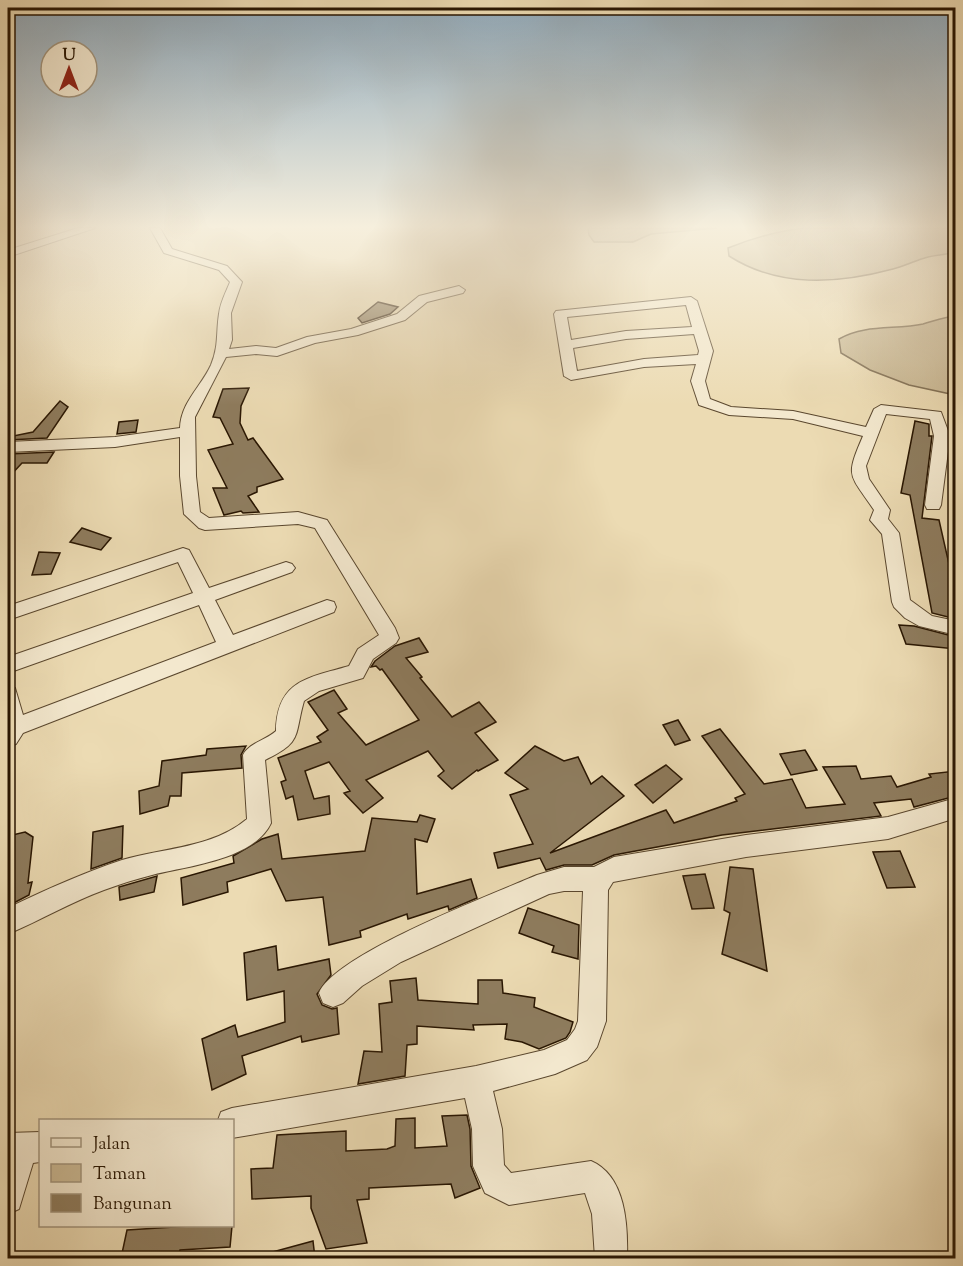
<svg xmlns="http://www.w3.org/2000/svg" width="963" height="1266" font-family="'Sorts Mill Goudy',serif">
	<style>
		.green { fill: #cbba95; stroke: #7a684c; stroke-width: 1.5 }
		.building { fill: #8e7c5e; stroke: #291602; stroke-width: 1.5 }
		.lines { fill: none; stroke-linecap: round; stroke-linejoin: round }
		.minor-casing { stroke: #5a472e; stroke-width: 2 }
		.minor { fill: #f3e8ce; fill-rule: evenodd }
	</style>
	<rect width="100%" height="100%" fill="#ecdbb3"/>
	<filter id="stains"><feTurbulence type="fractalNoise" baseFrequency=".00333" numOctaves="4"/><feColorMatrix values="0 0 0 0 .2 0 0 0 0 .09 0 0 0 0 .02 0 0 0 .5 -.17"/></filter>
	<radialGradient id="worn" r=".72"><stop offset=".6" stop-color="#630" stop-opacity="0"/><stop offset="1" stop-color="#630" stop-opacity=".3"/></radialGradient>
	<g class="green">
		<path d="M588 228H717L651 234 633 242H594L589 235Z"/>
		<path d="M804 228H955V253C947 254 937 255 928 257 916 260 905 266 893 269 837 284 779 288 729 256L728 248C753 238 778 231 804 228Z"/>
		<path d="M955 316V395L909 385 870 370 841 353 839 339C865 324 895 330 923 324 934 321 944 317 955 316Z"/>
	</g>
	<g class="building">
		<path d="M378 302 398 307 390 314 362 323 358 318Z"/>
		<path d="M249 388 241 406 240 423 248 440 253 438 283 479 257 487V492L248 496 259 512 243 513 241 511 224 515 213 488H227L208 450 233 444 220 418 213 417 223 389Z"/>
		<path d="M60 401 68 407 47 438 8 440V437L33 432Z"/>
		<path d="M138 420 136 432 117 434 119 422Z"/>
		<path d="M915 421 929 424V436H932L922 518 939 520 956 595V619L932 613 910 495 901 493Z"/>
		<path d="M54 452 47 463H22L8 478V454Z"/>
		<path d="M82 528 111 538 101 550 70 542Z"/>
		<path d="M39 552 60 553 51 574 32 575Z"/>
		<path d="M899 625 914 626 956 637V649L906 644Z"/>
		<path d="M419 638 428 652 406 658 422 677 420 678 452 717 479 702 496 722 475 733 498 760 478 771 477 770 452 789 438 776 444 771 428 751 366 780 383 798 363 813 344 793 350 791 329 762 305 771 314 799 329 796 330 814 298 820 293 796 286 799 281 782 286 780 278 758 321 742 317 737 328 730 308 702 334 690 347 709 338 713 366 745 419 720 382 669 380 670 376 666 371 667 375 661 395 646Z"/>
		<path d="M678 720 690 740 675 745 663 725Z"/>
		<path d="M720 729 764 784 792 779 806 808 845 804 823 767 856 766 861 779 891 776 897 787 931 777 929 774 956 771V796L914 807 911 799 874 803 881 816 722 835 614 855 592 865H564L546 870 540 858 498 868 494 853 533 844 510 795 528 789 505 773 535 746 564 761 578 757 591 784 602 776 624 796 550 853 666 810 674 823 737 801 735 798 745 794 702 736Z"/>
		<path d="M246 746 241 755 242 768 182 773 181 796H170L168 806 140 814 139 791 159 786 162 761 206 755 207 749Z"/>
		<path d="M805 750 817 770 791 775 780 754Z"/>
		<path d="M666 765 682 779 653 803 635 785Z"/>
		<path d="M420 815 435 819 427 842 415 839 417 894 471 879 477 898 449 910 448 906 408 919 407 914 360 931 361 937 329 945 323 897 286 901 271 869 227 882 228 892 183 905 181 878 234 863 233 856 262 839 278 834 282 859 365 851 372 818 417 822Z"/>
		<path d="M123 826 122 858 91 869 93 832Z"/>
		<path d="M25 832 33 837 28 883 32 882 29 895 8 906V836Z"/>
		<path d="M900 851 915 887 887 888 873 852Z"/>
		<path d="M730 867 753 869 767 971 722 954 730 913 724 910Z"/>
		<path d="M705 874 714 908 692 909 683 876Z"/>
		<path d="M157 876 154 892 120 900 119 887Z"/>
		<path d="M528 908 579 925 578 959 552 952 554 946 519 933Z"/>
		<path d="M276 946 278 970 329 959 331 975 317 994 322 1005 332 1009 337 1008 339 1034 302 1042 301 1036 242 1056 246 1074 212 1090 202 1039 235 1025 238 1037 285 1022 284 991 247 1000 244 953Z"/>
		<path d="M416 978 418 1000 478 1004V980H502L503 993 535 998 534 1007 573 1022 570 1032 566 1038 539 1049 522 1042 505 1039 507 1024 473 1025 474 1030 417 1026V1044L407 1045 405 1076 358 1084 364 1051 382 1052 379 1004 392 1002 390 981Z"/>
		<path d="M467 1115 470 1129 471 1166 480 1188 455 1198 451 1184 369 1188V1199L357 1200 367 1243 326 1249 311 1208V1196L252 1199 251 1169 273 1168 277 1135 346 1131V1151L387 1149 395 1146 396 1119 415 1118V1148L447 1146 442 1116Z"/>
		<path d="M190 1226H232L230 1247 180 1250 178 1258H121L127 1230Z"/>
		<path d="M313 1241 315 1258H266L265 1254Z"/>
	</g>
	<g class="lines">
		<defs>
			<g id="minor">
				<path d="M78 228H95L8 257V250Z"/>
				<path d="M150 228H160L172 249 227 266 242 282 231 313 232 340 229 349 256 346 276 348 307 337 351 329 397 314 419 296 459 286 465 290 463 293 427 302 405 320 358 335 315 343 277 356 256 354 226 357 195 417 196 476 200 512 209 518 298 512 327 520 395 628 399 638 396 643 373 659 363 678 319 691 304 701C294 736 303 742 265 760L271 823C254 860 187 866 152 875 136 879 120 884 104 890 71 902 41 920 8 934V908C45 890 83 873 122 860 163 848 213 848 247 819L243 755C249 743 266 740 276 731 277 680 308 678 349 666L358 649 379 635 315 528 298 524 205 530 199 528 184 514 180 476V437L115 447 8 452V442L115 437 180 428C181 402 201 387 211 365 219 346 216 332 219 314 220 303 226 292 230 282L219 270 164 253Z"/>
				<path d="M691 297 697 301 713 351 705 381 710 399 731 407 793 411 866 427 874 409 881 405 941 412 950 436 941 505 939 509H927L925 505 934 436 930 419 886 414 866 466 869 479 890 510 888 519 899 533 910 600 932 616 956 621V635L919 626 905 618 894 607 892 602 882 534 870 520 874 510C849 473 845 478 863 436L793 419 729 415 699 405 691 381 696 364 644 367 571 380 564 376 554 314 556 311ZM686 305 692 327 626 331 571 340 567 317ZM694 334 699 351 698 355 644 359 577 371 573 348 626 339Z"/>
				<path d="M183 548 189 550 209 588 286 562 292 564 295 568 292 572 215 600 233 635 327 600 334 602 336 607 334 612 23 733 16 744 8 747V686L15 688 23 715 216 642 199 605 8 673V657L193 593 178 562 8 620V606Z"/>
				<path d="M956 798V818L888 839 746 857 613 882 608 890 606 1021 597 1047 587 1060 555 1074 493 1091 502 1129 504 1165 511 1173 591 1161C626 1176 628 1226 627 1258H595L592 1214 585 1193 509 1205 485 1193 473 1166 472 1129 465 1098 232 1138V1120H218L221 1112 232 1108 476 1066 544 1050 567 1040 575 1029 578 1021 583 891H564L549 894 401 962 362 986 343 1003 333 1007 323 1003 319 993C335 954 493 894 537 875L564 867H594L614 857 746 835 888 817Z"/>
				<path d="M40 1132V1162L33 1163 19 1209 8 1214V1133Z"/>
			</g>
		</defs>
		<use href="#minor" class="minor-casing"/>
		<use href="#minor" class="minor"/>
	</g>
	<linearGradient id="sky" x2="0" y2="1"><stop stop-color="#8fa9bb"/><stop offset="0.56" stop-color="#f6efdd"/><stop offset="1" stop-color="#f6efdd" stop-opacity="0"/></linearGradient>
	<rect width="963" height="405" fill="url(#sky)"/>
	<rect width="963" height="1266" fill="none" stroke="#ecdbb3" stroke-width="30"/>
	<rect x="9" y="9" width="945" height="1248" fill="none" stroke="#291602" stroke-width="3"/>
	<rect x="15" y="15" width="933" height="1236" fill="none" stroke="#291602" stroke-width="1.5"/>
	<rect x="39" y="1119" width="195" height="108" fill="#f3e8ce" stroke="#a2947c" stroke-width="1.5"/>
	<rect x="51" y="1138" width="30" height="9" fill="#f3e8ce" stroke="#a2947c" stroke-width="1.5"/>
	<text x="93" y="1149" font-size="18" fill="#291602">Jalan</text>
	<rect x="51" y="1164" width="30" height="18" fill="#cbba95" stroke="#a2947c" stroke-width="1.5"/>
	<text x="93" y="1179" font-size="18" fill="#291602">Taman</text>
	<rect x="51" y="1194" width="30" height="18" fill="#8e7c5e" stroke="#a2947c" stroke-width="1.5"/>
	<text x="93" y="1209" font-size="18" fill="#291602">Bangunan</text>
	<g transform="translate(69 69)"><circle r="28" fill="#f3e8ce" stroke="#a2947c" stroke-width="1.5"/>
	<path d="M0-4.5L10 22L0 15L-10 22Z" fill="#8f2418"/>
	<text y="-9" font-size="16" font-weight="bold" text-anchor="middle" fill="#291602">U</text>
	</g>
	<rect width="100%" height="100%" filter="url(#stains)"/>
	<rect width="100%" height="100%" fill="url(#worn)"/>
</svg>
